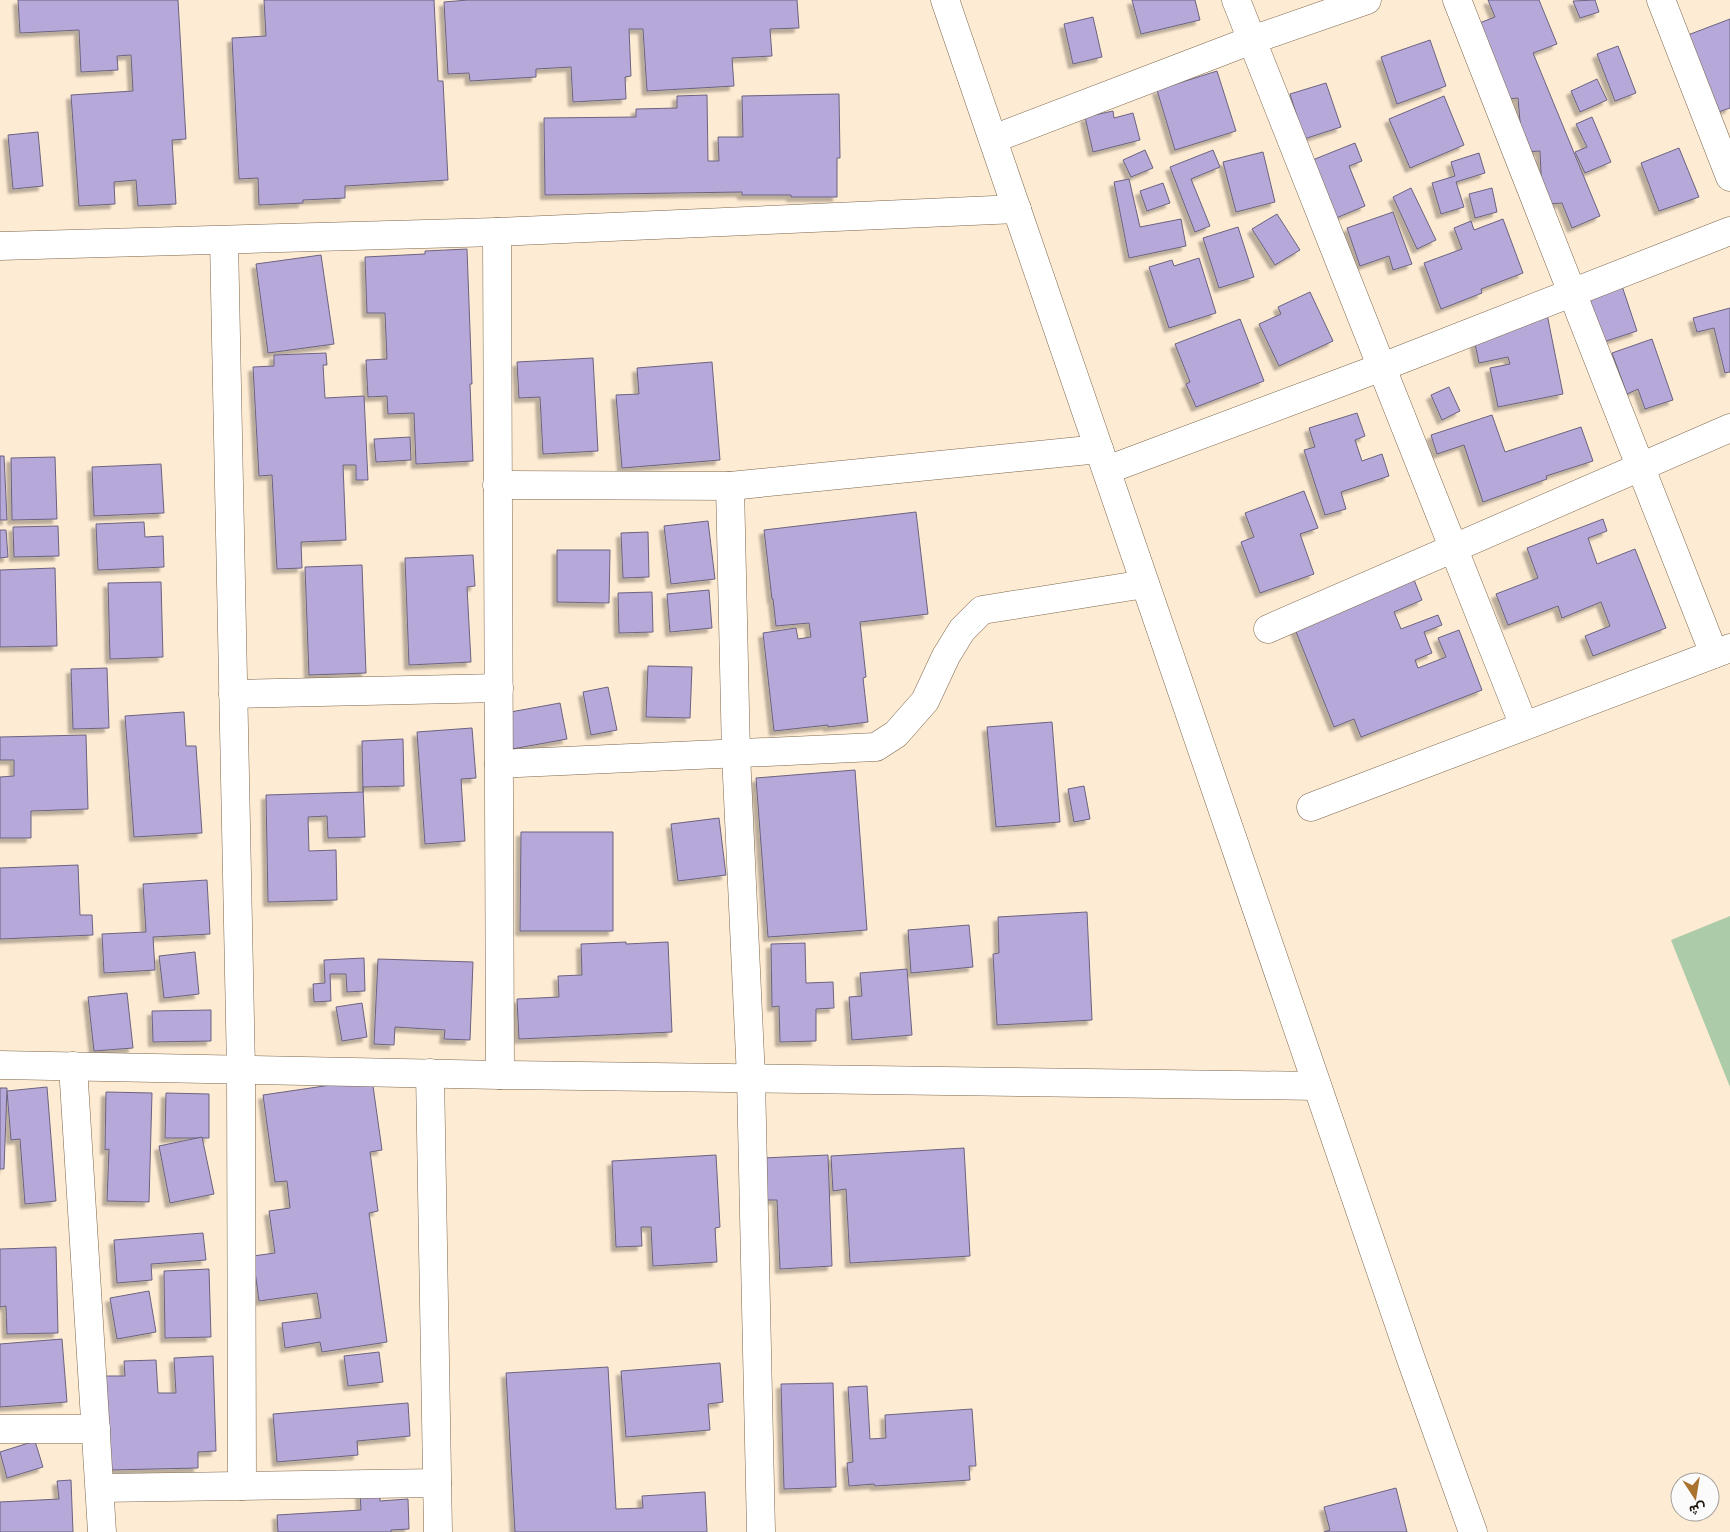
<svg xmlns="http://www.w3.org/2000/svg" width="1730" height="1532" font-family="Jost,Vazirmatn,sans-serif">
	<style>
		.green { fill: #accba8 }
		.building { fill: #b6a8d8; stroke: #6b6380; filter: url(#shadow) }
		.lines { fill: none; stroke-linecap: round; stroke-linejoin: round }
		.minor-casing { stroke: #7c674d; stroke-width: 29 }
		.minor { stroke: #fff; stroke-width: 28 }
	</style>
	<defs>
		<filter id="shadow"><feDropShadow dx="-4.5" dy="4.5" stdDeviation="1" flood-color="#0004"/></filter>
	</defs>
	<rect width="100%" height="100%" fill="#feebd3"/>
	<path class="green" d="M1730 916V1087L1671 940Z"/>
	<g class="building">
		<path d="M18 0H178L186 139 172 140 176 204 138 206 136 180 114 182 115 204 79 206 71 95 133 91 131 55 117 56 118 70 81 72 79 30 20 33Z"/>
		<path d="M264 0H434L438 81H443L448 180 345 186V198L303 200V203L259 205 258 178 239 179 232 38 266 36Z"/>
		<path d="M468 0H797L799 28 770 29 772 56 732 58 734 86 647 91 643 29H629L631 76 625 77 626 99 573 102 571 67 536 69V77L470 81 469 73 448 74 444 2Z"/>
		<path d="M1132 0H1195L1200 20 1141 34Z"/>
		<path d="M1488 0H1539L1557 44 1533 53 1600 216 1572 228 1562 203 1546 204 1542 195 1540 151 1525 152 1522 144 1518 98 1498 100 1469 27 1495 17Z"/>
		<path d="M1595 0 1599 12 1580 18 1573 1Z"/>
		<path d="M1093 17 1102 57 1073 64 1064 24Z"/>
		<path d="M1730 19V108L1710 115 1680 38Z"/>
		<path d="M1430 40 1446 86 1397 104 1381 57Z"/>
		<path d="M1618 46 1636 93 1615 101 1597 54Z"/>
		<path d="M1217 71 1236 131 1175 150 1157 90Z"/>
		<path d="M1597 79 1607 100 1580 112 1571 91Z"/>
		<path d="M1326 83 1341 127 1304 139 1290 94Z"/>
		<path d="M839 94 840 158H837V197H791V195H742V192L545 195 544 118 636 117V109L677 108V96L707 95 708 161H719L718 137H743L742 96Z"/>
		<path d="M1444 96 1464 145 1410 168 1389 119Z"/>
		<path d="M1113 111 1114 118 1133 113 1140 140 1093 152 1085 117Z"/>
		<path d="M1592 117 1611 162 1585 173 1575 152 1587 147 1576 124Z"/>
		<path d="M38 132 43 186 13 189 8 135Z"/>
		<path d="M1355 143 1362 161 1349 166 1365 206 1324 223 1300 165Z"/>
		<path d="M1679 148 1699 197 1659 211 1641 163Z"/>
		<path d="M1145 150 1153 168 1131 177 1123 160Z"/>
		<path d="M1213 150 1220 167 1191 179 1210 226 1195 232 1170 167Z"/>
		<path d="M1263 152 1275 202 1236 212 1223 162Z"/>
		<path d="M1479 153 1485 173 1456 182 1464 207 1441 214 1432 183 1455 176 1451 162Z"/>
		<path d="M1129 179 1140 227 1181 219 1186 246 1129 258 1114 182Z"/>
		<path d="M1163 183 1170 203 1147 211 1140 191Z"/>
		<path d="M1411 188 1436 240 1417 249 1393 197Z"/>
		<path d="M1492 188 1497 212 1475 218 1469 194Z"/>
		<path d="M1393 212 1412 264 1393 270 1389 256 1360 266 1347 228Z"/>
		<path d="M1277 214 1300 250 1275 265 1252 229Z"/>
		<path d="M1503 219 1523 273 1481 289 1482 293 1441 309 1424 263 1462 249 1454 228 1471 221 1474 230Z"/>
		<path d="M1238 227 1254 277 1219 288 1203 238Z"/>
		<path d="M467 249 472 384H470L473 461 416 464 414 413 388 414 387 396 368 397 366 360 387 359 385 313H367L365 257 425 254V251Z"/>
		<path d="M321 255 334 344 268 353 256 264Z"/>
		<path d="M1199 258 1216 313 1169 328 1149 267 1172 260 1174 266Z"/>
		<path d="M1620 280 1637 331 1591 346 1574 295Z"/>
		<path d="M1310 292 1333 341 1279 366 1259 324 1281 314 1278 307Z"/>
		<path d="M1730 308V372L1725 373 1714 328 1697 332 1693 318Z"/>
		<path d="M1547 314 1563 394 1498 407 1490 368 1510 364 1508 357 1479 363 1472 329Z"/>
		<path d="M1240 319 1264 381 1196 407 1186 384 1190 382 1175 344Z"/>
		<path d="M1652 339 1673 400 1645 409 1638 389 1627 394 1612 353Z"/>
		<path d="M326 353 327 365H323L325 398 364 396 368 480H356V465H343L346 540 301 542 302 568 277 569 272 475 259 476 253 367 274 366V355Z"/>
		<path d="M593 358 598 451 543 454 540 397 519 398 517 362Z"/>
		<path d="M712 362 720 460 622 468 616 395 639 394 637 368Z"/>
		<path d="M1449 387 1460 411 1442 420 1431 395Z"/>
		<path d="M1357 413 1365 436 1355 440 1362 461 1382 454 1389 476 1341 492 1346 509 1325 515 1304 450 1315 447 1309 428Z"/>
		<path d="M1492 415 1505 452 1581 427 1593 461 1546 476 1547 479 1483 502 1464 445 1437 454 1431 435Z"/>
		<path d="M410 437 411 460 376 462 374 439Z"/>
		<path d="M0 456H4L7 520H0Z"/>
		<path d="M55 457 57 519 12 520 11 458Z"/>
		<path d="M161 464 164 513 94 516 92 467Z"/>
		<path d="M1304 491 1318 528 1300 534 1314 574 1260 593 1241 542 1254 537 1245 513Z"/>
		<path d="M916 512 928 614 860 622 866 677 863 678 868 722 828 727V725L774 731 763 633 796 628 798 639 811 637 809 623 776 626 773 599H772L764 530Z"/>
		<path d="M1603 519 1607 531 1588 538 1597 564 1635 549 1666 628 1593 656 1585 636 1610 626 1601 602 1562 618 1558 606 1508 625 1496 594 1538 578 1527 548Z"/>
		<path d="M708 521 715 579 671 584 664 526Z"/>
		<path d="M144 522 145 537 163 536 164 567 98 570 96 524Z"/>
		<path d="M58 526 59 556 14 557 13 527Z"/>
		<path d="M0 530H6L8 557 0 558Z"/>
		<path d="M648 532 649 577 623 578 621 533Z"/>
		<path d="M557 550H610L609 603 557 602Z"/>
		<path d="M473 555 475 586 467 587 471 662 409 665 405 558Z"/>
		<path d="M1407 562 1422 600 1394 612 1401 629 1438 615 1442 625 1424 632 1432 653 1415 660 1418 668 1446 657 1438 638 1459 630 1482 690 1361 737 1354 719 1334 727 1287 609Z"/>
		<path d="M362 565 366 673 309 675 305 567Z"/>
		<path d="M55 568 57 646 0 647V570Z"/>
		<path d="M161 582 163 657 110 659 108 583Z"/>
		<path d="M709 590 712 628 670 632 667 594Z"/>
		<path d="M652 592 653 632 619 633 618 593Z"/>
		<path d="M648 666 692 667 690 718 646 717Z"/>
		<path d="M107 668 109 728 73 729 71 669Z"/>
		<path d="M608 687 617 730 591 735 583 692Z"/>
		<path d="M560 703 567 739 512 749 505 713Z"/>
		<path d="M184 712 186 746H196L202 833 134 837 125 716Z"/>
		<path d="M1052 722 1060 822 996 827 987 727Z"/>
		<path d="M472 728 476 778 461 779 465 841 425 844 417 732Z"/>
		<path d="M86 735 88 809 31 811V838H0V777L14 776V760H0V737Z"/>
		<path d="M403 739 404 786 363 787 365 837 328 838 327 816 308 817 309 851 336 850 337 900 268 902 266 795 363 792 362 741Z"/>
		<path d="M855 770 867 930 768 937 756 778Z"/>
		<path d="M1084 786 1090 819 1074 822 1068 789Z"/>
		<path d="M719 818 726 875 678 881 671 824Z"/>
		<path d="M521 832H613V931H520Z"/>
		<path d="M78 865 80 915H92L93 935 0 939V868Z"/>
		<path d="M207 880 210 934 153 937 155 970 104 973 102 934 146 932 143 884Z"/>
		<path d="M1087 912 1092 1020 997 1025 993 954 999 953 998 917Z"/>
		<path d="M969 925 973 967 911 973 908 930Z"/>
		<path d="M626 942V944L668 942 672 1032 519 1039 517 999 559 997 558 976 582 975 581 944Z"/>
		<path d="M805 943 806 983 833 982 834 1008 816 1009V1041L780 1042 779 1006 772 1007 771 944Z"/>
		<path d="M195 952 199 994 164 998 159 956Z"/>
		<path d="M364 958 365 991 347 992 346 974H330L331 1001 314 1002 313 984 325 983 324 960Z"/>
		<path d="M378 959 473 962 470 1040 444 1039 445 1030 395 1027 394 1045 374 1044Z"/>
		<path d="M907 969 912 1035 852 1040 849 997 862 996 860 973Z"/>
		<path d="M127 993 133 1048 94 1051 88 997Z"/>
		<path d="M362 1003 367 1037 342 1041 336 1007Z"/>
		<path d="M211 1010V1041L153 1042 152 1011Z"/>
		<path d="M372 1079 382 1150 370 1152 378 1211 369 1213 387 1342 322 1352 320 1342 285 1348 282 1323 321 1318 317 1293 259 1301 253 1256 275 1253 269 1211 290 1208 287 1181 275 1182 263 1095Z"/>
		<path d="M47 1087 56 1201 25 1204 20 1139 11 1140 7 1091Z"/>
		<path d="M0 1088H7L4 1169H0Z"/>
		<path d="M106 1092 152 1093 149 1202 107 1201 109 1149 105 1150Z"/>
		<path d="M166 1093 209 1094V1138H165Z"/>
		<path d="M202 1137 214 1194 170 1203 159 1146Z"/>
		<path d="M964 1148 970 1256 850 1263 846 1189 833 1191 831 1156Z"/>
		<path d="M716 1155 720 1227 715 1228 717 1262 653 1266 651 1227H641L642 1246 616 1247 612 1161Z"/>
		<path d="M828 1155 832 1266 780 1269 777 1200H765L763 1158Z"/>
		<path d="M203 1233 206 1260 151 1264 152 1280 117 1283 114 1240Z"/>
		<path d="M56 1247 58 1333 7 1334 6 1306 0 1307V1249Z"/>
		<path d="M209 1269 211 1337 165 1338 164 1271Z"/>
		<path d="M149 1291 156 1332 117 1339 110 1298Z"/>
		<path d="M62 1339 67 1402 0 1407V1344Z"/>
		<path d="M379 1352 383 1382 348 1386 344 1356Z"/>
		<path d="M213 1356 216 1451 198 1452V1468L110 1470 106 1376H125L124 1361 156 1360 158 1393H176L174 1358Z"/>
		<path d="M720 1363 723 1402 708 1404 710 1430 626 1437 621 1371Z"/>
		<path d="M608 1367 616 1509 643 1508 642 1496 705 1492 707 1532H515L506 1373Z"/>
		<path d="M833 1383 836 1487 784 1489 781 1384Z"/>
		<path d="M867 1386 870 1439 886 1438 885 1415 972 1409 976 1466H969L970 1480 875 1486 874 1484 849 1486 847 1463 853 1462 848 1387Z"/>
		<path d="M408 1403 410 1436 357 1441 358 1455 277 1462 273 1414Z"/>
		<path d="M35 1441 43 1467 7 1478 0 1452Z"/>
		<path d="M71 1480 73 1532H0V1502L59 1499 57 1481Z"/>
		<path d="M1396 1488 1407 1532H1324L1330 1530 1324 1507Z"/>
		<path d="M360 1492H380V1501L408 1499 409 1529 391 1530V1532H278L277 1515 361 1510Z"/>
	</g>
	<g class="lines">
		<defs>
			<g id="minor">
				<path d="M945 0 1412 1362 1473 1532"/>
				<path d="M1236 0 1524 726"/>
				<path d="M1457 0 1714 654"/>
				<path d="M1661 0 1730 177"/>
				<path d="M993 139 1252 40 1367 0"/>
				<path d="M497 232 500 1075"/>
				<path d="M224 240 241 1070 242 1486"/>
				<path d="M0 246 497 232 1017 209"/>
				<path d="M1107 470 1382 367 1730 231"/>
				<path d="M497 485 730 486 1099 449"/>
				<path d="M730 486 736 754 751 1078 761 1532"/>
				<path d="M1268 629 1730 428"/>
				<path d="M233 694 499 688"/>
				<path d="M499 764 876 747 896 734 925 701 946 656 962 630 982 610 1145 584"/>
				<path d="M1311 807 1730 648"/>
				<path d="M0 1065 500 1075 1317 1086"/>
				<path d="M73 1066 102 1532"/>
				<path d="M430 1073 438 1532"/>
				<path d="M0 1429H96"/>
				<path d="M100 1488 437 1483"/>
			</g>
		</defs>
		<use href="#minor" class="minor-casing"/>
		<use href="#minor" class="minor"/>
	</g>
	<g transform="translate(1695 1497) rotate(168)"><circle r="24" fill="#fbfbfb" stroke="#a3a09c"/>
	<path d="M0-4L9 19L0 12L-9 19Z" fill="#aa722f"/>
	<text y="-8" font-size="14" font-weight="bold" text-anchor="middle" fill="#20170d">ش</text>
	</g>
</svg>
